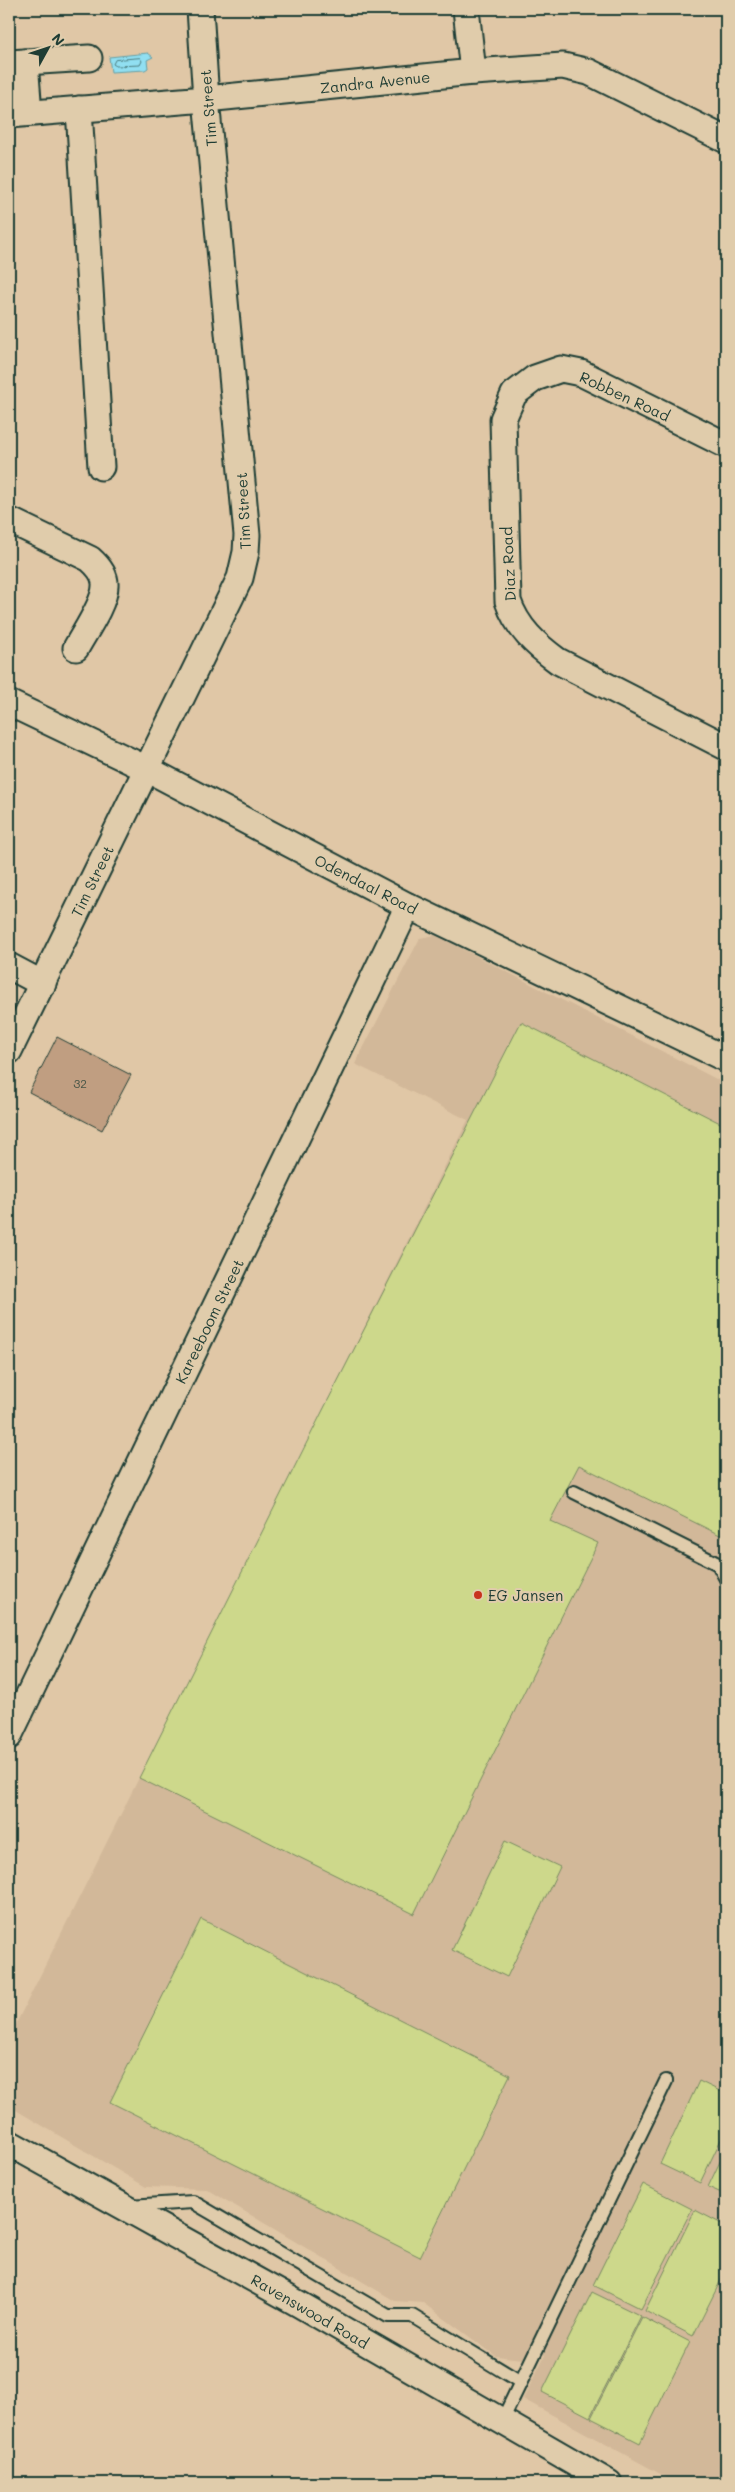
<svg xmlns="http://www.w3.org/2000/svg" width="735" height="2492" font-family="Mali,sans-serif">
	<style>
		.built { fill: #d2b899 }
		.green { fill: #cdd88b; stroke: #768a60 }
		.water { fill: #91dff1; stroke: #639ea5 }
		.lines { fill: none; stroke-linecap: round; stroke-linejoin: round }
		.shore { stroke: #4d7e80; stroke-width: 1 }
		.building { fill: #c09e81; stroke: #1f3d34 }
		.service-casing { stroke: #1f3d34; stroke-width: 16 }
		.minor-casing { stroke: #1f3d34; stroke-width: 29 }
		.service { stroke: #e0ccab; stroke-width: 12 }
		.minor { stroke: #e0ccab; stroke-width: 25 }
		.poi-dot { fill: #c8321e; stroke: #e0ccab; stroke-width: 2 }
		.labels { text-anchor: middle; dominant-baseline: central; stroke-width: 4; stroke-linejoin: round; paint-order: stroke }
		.number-label { font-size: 12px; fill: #475547 }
		.street-label { font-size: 15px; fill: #1f3d34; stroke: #e0ccab }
		.poi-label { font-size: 15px; fill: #1f3d34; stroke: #e0ccab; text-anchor: start }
	</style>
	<rect width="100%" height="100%" fill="#e0c7a6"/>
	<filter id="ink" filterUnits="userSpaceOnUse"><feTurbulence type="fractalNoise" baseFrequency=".02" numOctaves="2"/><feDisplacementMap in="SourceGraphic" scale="10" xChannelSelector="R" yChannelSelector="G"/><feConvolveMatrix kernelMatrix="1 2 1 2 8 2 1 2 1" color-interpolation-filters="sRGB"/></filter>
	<g filter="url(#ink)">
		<path class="built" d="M435 935 726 1084V2483H677L523 2399 545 2355 529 2348 523 2359 496 2356 423 2303 395 2301 207 2189 146 2187 9 2106V2038L468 1120 355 1064 420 938Z"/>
		<g class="green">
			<path d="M521 1022 726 1126V1538L579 1465 550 1521 598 1543 414 1914 139 1778 322 1412Z"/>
			<path d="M505 1841 560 1867 507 1977 452 1950Z"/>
			<path d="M201 1919 510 2075 420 2257 110 2102Z"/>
			<path d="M699 2081 726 2094V2129L700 2183 660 2164Z"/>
			<path d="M726 2149V2195L708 2187Z"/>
			<path d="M643 2184 692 2209 641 2309 593 2285Z"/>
			<path d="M695 2210 726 2226V2270L693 2336 645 2311Z"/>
			<path d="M592 2292 641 2316 590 2417 542 2392Z"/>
			<path d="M642 2317 690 2342 640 2443 591 2418Z"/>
		</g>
		<path class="water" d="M148 53 153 57 147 60 148 68 145 70 111 72 109 57Z"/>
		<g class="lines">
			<path class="shore" d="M140 58 142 61 140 65 116 66 113 64 115 60Z"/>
		</g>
		<path class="building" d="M57 1037 131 1075 102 1130 29 1092Z"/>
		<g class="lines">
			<defs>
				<g id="service">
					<path d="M574 1492 718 1564 726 1579"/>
					<path d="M129 2206 193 2202 388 2316H412L519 2381"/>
					<path d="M502 2421 666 2081"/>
				</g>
				<g id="minor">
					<path d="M466 9 473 72"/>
					<path d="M25 62 29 113"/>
					<path d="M9 63 89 58"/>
					<path d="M79 109 101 467"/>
					<path d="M9 115 206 99 473 72 563 66 589 72 726 140"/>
					<path d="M726 445 581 373 561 369 535 378 514 394 503 419 508 601C517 628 536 645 558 661L726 747"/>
					<path d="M9 520 90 559C98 566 106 575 105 586 105 603 84 633 76 648"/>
					<path d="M9 703 147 769 408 906 726 1059"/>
					<path d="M9 966 43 984"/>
					<path d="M9 1051 240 578 246 552 247 535 206 99 200 9"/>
					<path d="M9 1736 408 906"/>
					<path d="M9 2143 299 2304 609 2483"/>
				</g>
			</defs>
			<use href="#service" class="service-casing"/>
			<use href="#minor" class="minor-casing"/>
			<use href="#service" class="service"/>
			<use href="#minor" class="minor"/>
		</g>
	</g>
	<circle class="poi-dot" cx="478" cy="1595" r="5"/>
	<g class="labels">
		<g class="number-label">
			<text x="80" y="1083">32</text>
		</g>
		<g class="street-label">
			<text transform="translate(375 82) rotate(-6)">Zandra Avenue</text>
			<text transform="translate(208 108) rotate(-95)">Tim Street</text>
			<text transform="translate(625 396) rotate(25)">Robben Road</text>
			<text transform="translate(243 511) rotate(-93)">Tim Street</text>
			<text transform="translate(508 564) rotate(-93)">Diaz Road</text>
			<text transform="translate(92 881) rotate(-64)">Tim Street</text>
			<text transform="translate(366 884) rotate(27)">Odendaal Road</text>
			<text transform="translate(209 1321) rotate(-64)">Kareeboom Street</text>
			<text transform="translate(310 2311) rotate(30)">Ravenswood Road</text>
		</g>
		<g class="poi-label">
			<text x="488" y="1595">EG Jansen</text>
		</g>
	</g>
	<rect width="735" height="2492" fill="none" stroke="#e0ccab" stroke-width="30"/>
	<rect x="15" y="15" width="705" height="2462" fill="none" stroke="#1f3d34" stroke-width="2" filter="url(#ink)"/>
	<g transform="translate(48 48) rotate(50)" stroke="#e0ccab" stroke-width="4" paint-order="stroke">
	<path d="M0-4L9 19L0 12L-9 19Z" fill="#1f3d34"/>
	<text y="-8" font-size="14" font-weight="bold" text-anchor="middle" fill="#1f3d34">N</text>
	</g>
</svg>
